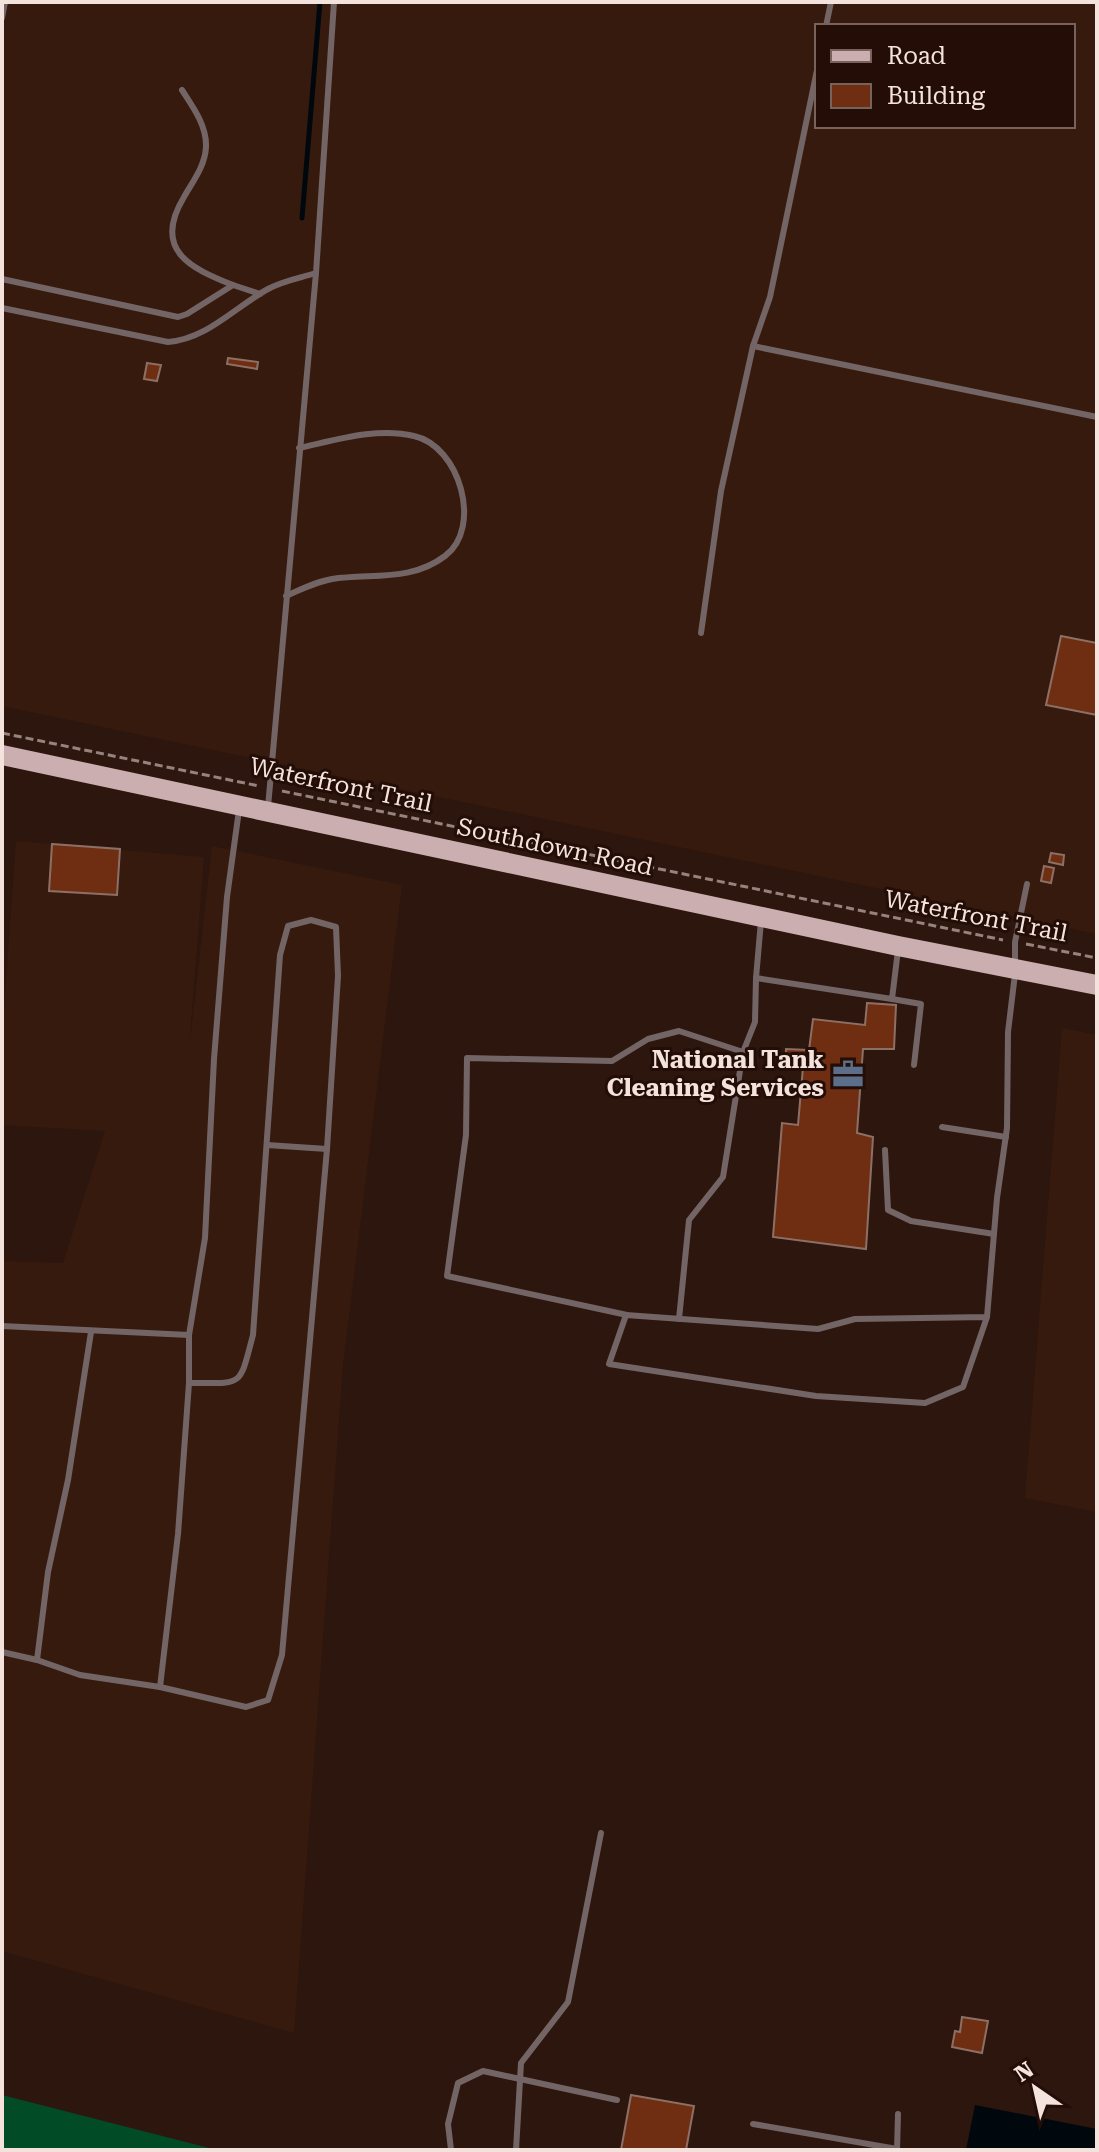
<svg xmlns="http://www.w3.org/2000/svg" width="1099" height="2152" font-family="'Roboto Serif',serif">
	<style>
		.built { fill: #371a0e; fill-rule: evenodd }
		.green { fill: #014b27 }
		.water { fill: #00080e }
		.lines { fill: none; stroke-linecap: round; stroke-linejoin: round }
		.stream { stroke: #00080e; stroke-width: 5 }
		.building { fill: #6f2e12; stroke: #8d7065; stroke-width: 2 }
		.path { stroke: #97837d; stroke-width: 3; stroke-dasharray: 8 4; stroke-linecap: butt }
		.service { stroke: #736565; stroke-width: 6 }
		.primary { stroke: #cbaeaf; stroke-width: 20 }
		.labels { text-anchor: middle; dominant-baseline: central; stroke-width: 6; stroke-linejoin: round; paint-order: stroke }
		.street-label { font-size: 24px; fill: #f4e3dd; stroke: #230d06 }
		.poi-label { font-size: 24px; font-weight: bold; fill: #f4e3dd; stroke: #230d06; text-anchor: end }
	</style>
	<rect width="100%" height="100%" fill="#2d160e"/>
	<g class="built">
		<path d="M2 2H1097V934L2 706ZM817 26H1073V126H817Z"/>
		<path d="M16 841 204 857 189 1050 212 846 402 885 343 1364 294 2033 2 1951V1261L63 1263 105 1131 2 1125V1037Z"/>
		<path d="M1062 1028 1097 1035V1512L1025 1498Z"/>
	</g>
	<path class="green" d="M2 2095 217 2150H2Z"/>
	<path class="water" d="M975 2105 1097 2129V2150H966Z"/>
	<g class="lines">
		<path class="stream" d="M302 218 320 2"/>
	</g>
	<g class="building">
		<path d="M228 358 258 362 257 369 227 364Z"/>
		<path d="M147 363 161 365 157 381 144 379Z"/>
		<path d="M1061 636 1097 643V715L1046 705Z"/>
		<path d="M52 844 120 849 117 895 49 891Z"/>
		<path d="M1051 853 1064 855 1063 865 1049 862Z"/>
		<path d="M1044 866 1054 868 1051 883 1041 881Z"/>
		<path d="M867 1003 896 1005 894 1049H863L857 1133 873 1137 866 1249 773 1237 782 1123 798 1125 803 1067 785 1065 786 1049 809 1050 813 1019 865 1025Z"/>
		<path d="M962 2017 988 2021 982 2053 952 2047 955 2031 960 2032Z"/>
		<path d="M631 2095 694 2106 686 2150H621Z"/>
	</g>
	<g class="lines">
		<g class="path">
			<path d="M2 733 259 786"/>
			<path d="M282 791 1003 940"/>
			<path d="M1026 944 1097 958"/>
		</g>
		<g class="service">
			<path d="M2 18 5 2"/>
			<path d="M826 26 831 2"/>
			<path d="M182 90C193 107 207 126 206 147 205 166 193 181 184 197 152 250 190 268 233 285"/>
			<path d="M2 279 178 317 187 314 233 285 260 294"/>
			<path d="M2 308 168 342C207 339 235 307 268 289 282 281 300 278 316 273L334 2"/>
			<path d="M753 346 1097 417"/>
			<path d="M286 596C301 589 316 582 332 579 371 573 411 582 445 556 483 528 460 446 414 436 377 427 336 440 299 448"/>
			<path d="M701 633 721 491 753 346 770 297 817 70"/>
			<path d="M268 807 316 273"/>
			<path d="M761 921 756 978 892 999 898 950"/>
			<path d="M1015 963V942L1027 884"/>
			<path d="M892 999 921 1004 914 1065"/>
			<path d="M743 1052 755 1022 756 978"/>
			<path d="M942 1127 1006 1137"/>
			<path d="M267 1145 327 1149"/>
			<path d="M885 1150 888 1210 911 1221 994 1234"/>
			<path d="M627 1315 447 1276 466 1135 467 1058 612 1061 648 1039 679 1031 743 1052 723 1177 689 1220 679 1319"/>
			<path d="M987 1317 855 1319 818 1329 626 1315 609 1364 816 1396 925 1403 963 1387 987 1317 997 1198 1007 1128 1008 1032 1015 974"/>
			<path d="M2 1326 189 1335"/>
			<path d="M2 1652 37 1660 80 1675 160 1687 246 1707 268 1700 282 1655 327 1149 338 976 336 927 311 920 288 926 280 955 253 1335C239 1388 244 1383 189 1383"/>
			<path d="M37 1660 48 1572 68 1480 91 1332"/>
			<path d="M160 1687 178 1534 189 1383V1335L205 1238 214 1059 227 897 239 810"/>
			<path d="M753 2124 897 2149"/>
			<path d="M451 2150 448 2124 458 2083 483 2071 617 2100"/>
			<path d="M516 2150 521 2063 568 2002 601 1833"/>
			<path d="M897 2150 898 2114"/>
		</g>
		<path class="primary" d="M2 755 898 946 1097 985"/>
	</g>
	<defs>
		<symbol id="office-bare" viewBox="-9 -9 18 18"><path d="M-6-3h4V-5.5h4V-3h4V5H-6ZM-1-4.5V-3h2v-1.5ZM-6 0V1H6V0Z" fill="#5c6f8a" stroke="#230d06" stroke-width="2.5" paint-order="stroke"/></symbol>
	</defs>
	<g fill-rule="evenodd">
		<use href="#office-bare" x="826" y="1052" width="44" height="44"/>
	</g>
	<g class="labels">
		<g class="street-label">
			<text transform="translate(341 785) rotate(12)">Waterfront Trail</text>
			<text transform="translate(555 847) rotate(12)">Southdown Road</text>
			<text transform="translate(976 916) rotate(11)">Waterfront Trail</text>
		</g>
		<g class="poi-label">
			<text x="824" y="1060">National Tank<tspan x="824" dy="28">Cleaning Services</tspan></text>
		</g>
	</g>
	<rect width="1099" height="2152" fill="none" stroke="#f4e3dd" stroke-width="8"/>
	<rect x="815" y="24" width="260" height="104" fill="#230d06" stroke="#77635c" stroke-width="2"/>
	<rect x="831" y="50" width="40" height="12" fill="#cbaeaf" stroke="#77635c" stroke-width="2"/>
	<text x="887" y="64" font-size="24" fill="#f4e3dd">Road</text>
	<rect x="831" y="84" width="40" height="24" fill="#6f2e12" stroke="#77635c" stroke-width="2"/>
	<text x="887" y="104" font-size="24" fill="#f4e3dd">Building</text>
	<g transform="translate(1035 2088) rotate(326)" stroke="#230d06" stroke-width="6" paint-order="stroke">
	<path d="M0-6L14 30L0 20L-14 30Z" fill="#f4e3dd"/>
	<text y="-12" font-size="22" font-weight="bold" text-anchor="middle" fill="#f4e3dd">N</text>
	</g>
</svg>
